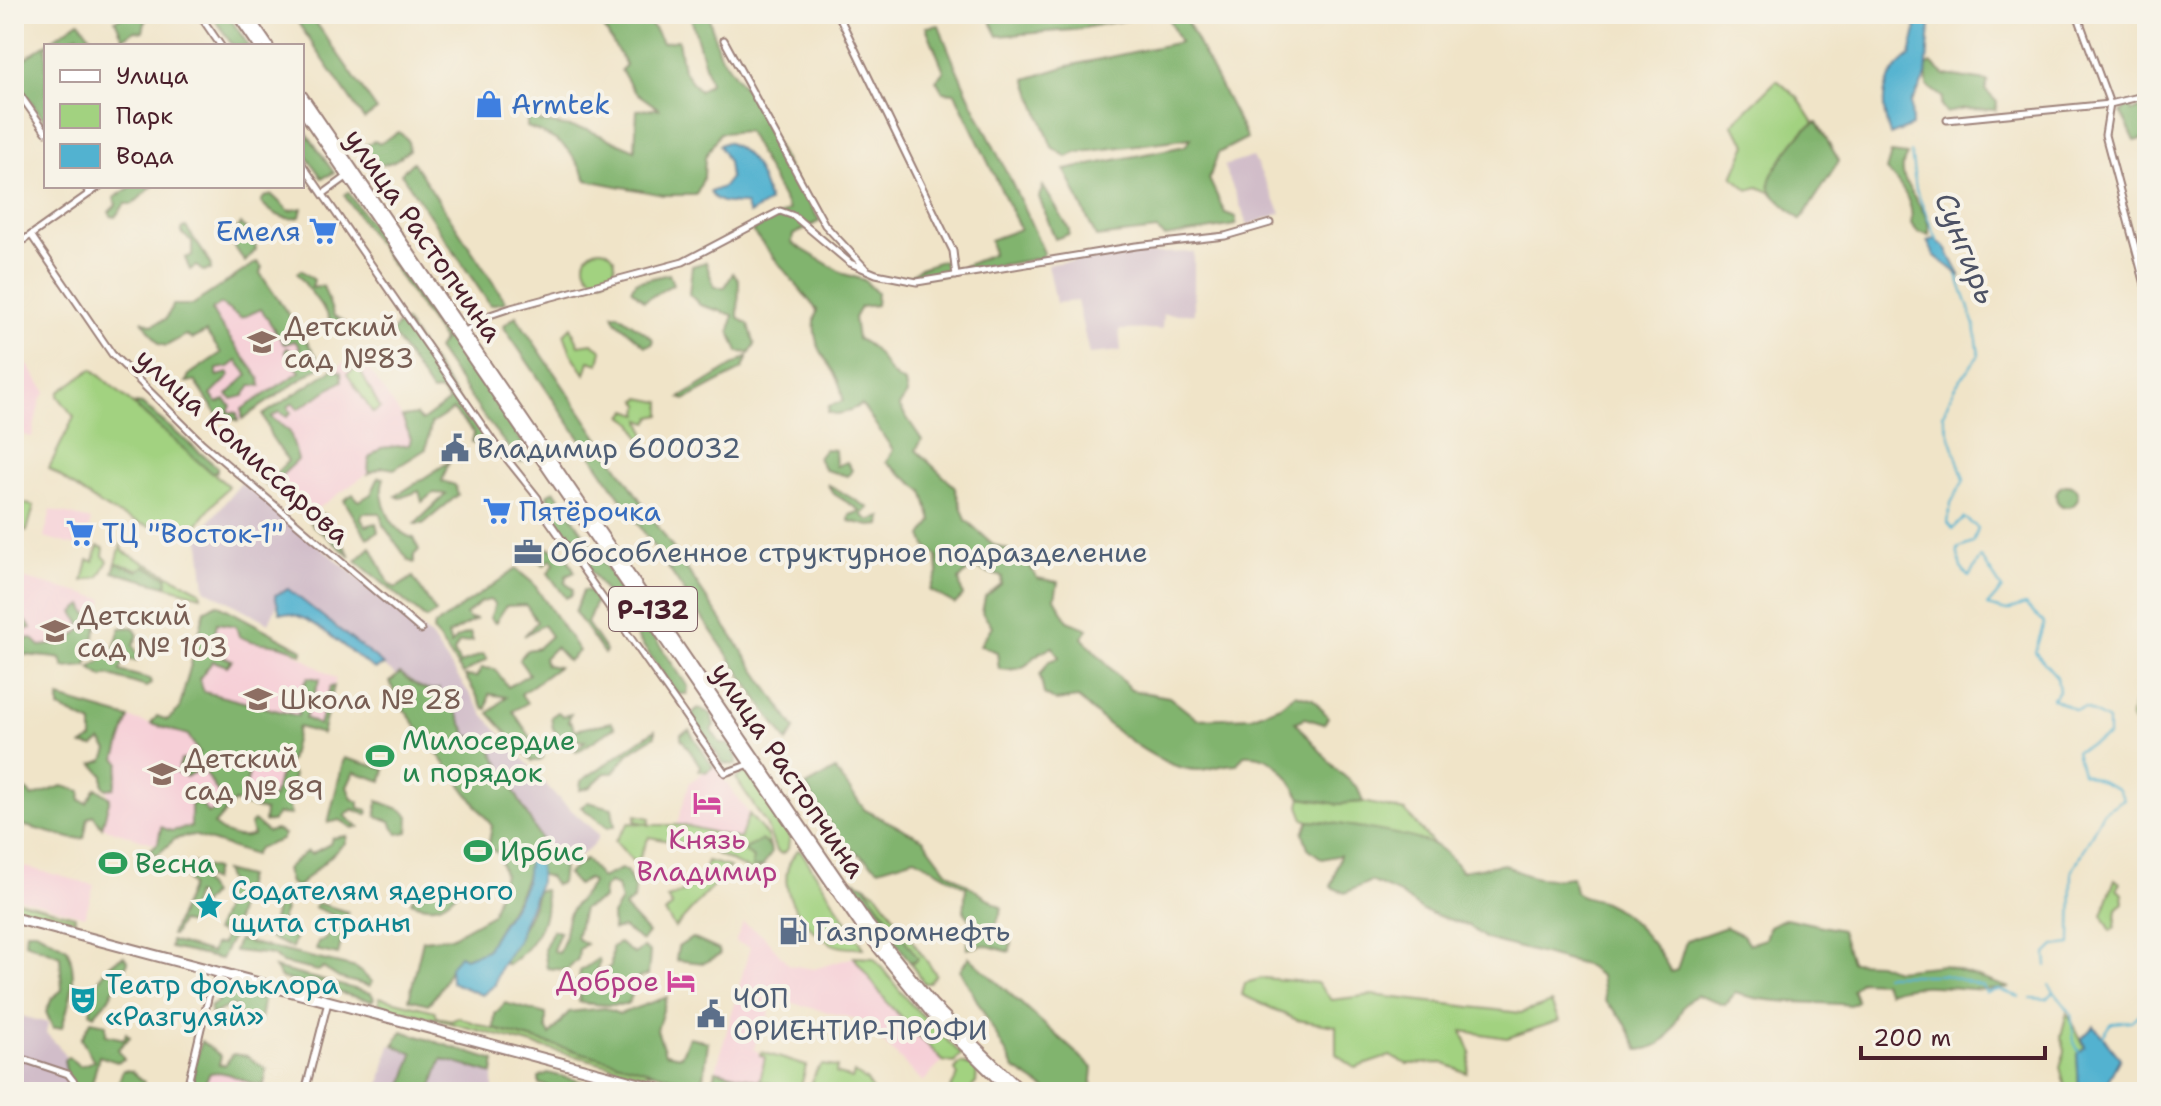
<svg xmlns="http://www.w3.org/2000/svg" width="2161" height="1106" font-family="'Shantell Sans',sans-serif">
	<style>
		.built { fill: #f6cfd7 }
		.industrial { fill: #d1bdc9 }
		.green { fill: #a2d280; stroke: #767856; stroke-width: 2 }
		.forest { fill: #81b46e; stroke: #666a4c; stroke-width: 2 }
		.water { fill: #52b2d0; stroke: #4e687e; stroke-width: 2 }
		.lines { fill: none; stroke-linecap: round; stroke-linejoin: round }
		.stream { stroke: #52b2d0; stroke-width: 2 }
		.minor-casing { stroke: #9d827a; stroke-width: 9 }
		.primary-casing { stroke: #9d827a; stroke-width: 13 }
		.trunk-casing { stroke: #9d827a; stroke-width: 13 }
		.minor { stroke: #fff; stroke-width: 5 }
		.primary { stroke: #fff; stroke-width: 9 }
		.trunk { stroke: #fff; stroke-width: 9 }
		.labels { text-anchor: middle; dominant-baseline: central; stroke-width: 8; stroke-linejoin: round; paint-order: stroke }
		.shield { fill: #f7f3e8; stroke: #7e5f64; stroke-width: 2 }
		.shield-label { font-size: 26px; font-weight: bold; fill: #4a1f2b }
		.shop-label { font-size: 28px; fill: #366cbe; stroke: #f7f3e8; text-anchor: start }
		.street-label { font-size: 28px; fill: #4a1f2b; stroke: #f7f3e8 }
		.education-label { font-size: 28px; fill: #785e54; stroke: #f7f3e8; text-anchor: start }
		.service-label { font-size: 28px; fill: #4e5e75; stroke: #f7f3e8; text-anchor: start }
		.leisure-label { font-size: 28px; fill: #27864d; stroke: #f7f3e8; text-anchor: start }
		.hotel-label { font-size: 28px; fill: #b23c85; stroke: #f7f3e8 }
		.culture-label { font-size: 28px; fill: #0d838f; stroke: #f7f3e8; text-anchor: start }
		.water-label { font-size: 30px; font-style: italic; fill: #4d5265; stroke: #f7f3e8 }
	</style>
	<rect width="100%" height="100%" fill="#f7f3e8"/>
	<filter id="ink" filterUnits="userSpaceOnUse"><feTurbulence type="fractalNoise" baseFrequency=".0125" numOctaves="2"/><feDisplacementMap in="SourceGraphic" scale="16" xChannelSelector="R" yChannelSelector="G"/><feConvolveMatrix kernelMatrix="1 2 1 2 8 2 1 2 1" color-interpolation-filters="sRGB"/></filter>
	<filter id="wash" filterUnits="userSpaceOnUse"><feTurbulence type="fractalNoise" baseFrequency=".006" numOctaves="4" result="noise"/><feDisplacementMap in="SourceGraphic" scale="32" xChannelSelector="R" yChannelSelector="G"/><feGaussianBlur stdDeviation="1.8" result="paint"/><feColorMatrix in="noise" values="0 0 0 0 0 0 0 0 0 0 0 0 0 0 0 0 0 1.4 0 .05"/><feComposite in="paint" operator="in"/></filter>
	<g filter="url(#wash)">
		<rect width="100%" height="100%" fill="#f0e4c8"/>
		<g class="built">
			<path d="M254 271 319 367 238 421 229 417 221 420 193 379 229 353 200 309Z"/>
			<path d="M14 344 46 392 40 400 32 437 14 433Z"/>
			<path d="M358 353 417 439 304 518 265 484 294 460 263 415Z"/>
			<path d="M51 510 91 520 84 548 44 537Z"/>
			<path d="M18 577 104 599 87 666 14 647V590Z"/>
			<path d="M210 611 242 619 336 679 322 734 298 727 279 809 237 798 182 713Z"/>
			<path d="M129 718 188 735 229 800 159 845 102 827 110 798 106 789Z"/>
			<path d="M714 765 749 814 740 839 677 824 690 782Z"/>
			<path d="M14 864 94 885 85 916 14 897Z"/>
			<path d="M743 923 763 935 789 965 814 969 854 957 889 1005 943 1061 923 1082 886 1045 874 1024 773 998 767 1021 762 1020 754 1049 765 1057 760 1081 716 1070 750 947 735 942Z"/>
			<path d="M199 1064 266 1083 264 1092H191Z"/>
		</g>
		<g class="industrial">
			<path d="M1253 157 1281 213 1248 225 1224 166Z"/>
			<path d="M1194 252V314H1163L1162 329 1119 330 1121 351 1089 354 1077 301 1056 303 1048 264 1135 254Z"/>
			<path d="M241 483 430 636 484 715 558 798 599 835 594 845 566 866 551 858 485 738 468 736 334 624 276 595V607L269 623 205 589 199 534Z"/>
			<path d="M14 1014 48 1023 46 1033 63 1051 79 1092H28L14 1088Z"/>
			<path d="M390 1045 413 1054 401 1092H378Z"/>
			<path d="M442 1059 493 1074V1092H430Z"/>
		</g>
		<g class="green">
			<path d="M1777 80 1798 98 1839 161 1801 220 1772 193 1758 187 1748 190 1733 177 1747 144 1732 124Z"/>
			<circle cx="600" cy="264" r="15"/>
			<path d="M571 327 579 345 592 343 602 350 599 364 589 361 585 374 571 353 564 334Z"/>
			<path d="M358 367 380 408 373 413 347 374Z"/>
			<path d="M92 369 228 486 192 531C134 533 93 501 49 468L74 417 58 396 59 392Z"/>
			<path d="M641 398 661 402V415L652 417 648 423 641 420 646 437 643 443 633 423 623 416 628 410 639 414 640 405 637 400Z"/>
			<path d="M14 501 34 506 27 531 14 527Z"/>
			<path d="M121 545 124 552 200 591 201 596 166 586 167 577 116 563Z"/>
			<path d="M98 546 104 548 103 556 108 561 99 577 83 581 88 560 94 561Z"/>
			<path d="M2147 689V727L2133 723 2130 718 2135 700Z"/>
			<path d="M747 771 790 833 788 849 782 854 776 851 766 824 736 778Z"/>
			<path d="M1301 798 1338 804 1363 802 1405 811 1434 845C1398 855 1339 833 1304 819L1299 806Z"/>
			<path d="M749 814 767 836 770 847 761 841 745 851 753 858 752 867H762L754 872 704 848 649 837 636 865 615 841 629 823 649 824 635 821 636 815 650 818 649 825H684L740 839Z"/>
			<path d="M798 850 801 851 864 948C854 948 841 949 832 944 800 926 769 883 798 850Z"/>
			<path d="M707 861 730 867 675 928 665 913 672 906 667 898C685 894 703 880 707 861Z"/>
			<path d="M2115 879 2120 883 2117 888 2122 893 2123 903 2117 909 2115 928 2111 931 2102 915Z"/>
			<path d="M865 885 878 894 936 974 929 983H924L911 964 916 961Z"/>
			<path d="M14 900 75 916V920L15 907Z"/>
			<path d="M854 957 874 958 908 1001 961 1054 954 1063 943 1061 889 1005Z"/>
			<path d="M1263 978 1317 983 1332 1000 1372 995 1521 1013 1551 1003 1559 1021 1507 1038 1462 1031 1471 1053 1467 1073 1443 1063 1407 1064 1390 1056 1355 1068 1336 1054V1026L1297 1020 1242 995 1245 983Z"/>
			<path d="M379 997 435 1011 437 1017 451 1020 458 1017 489 1028 654 1072 643 1074 379 1004Z"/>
			<path d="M2067 1012 2085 1047 2077 1054 2079 1089 2074 1092 2065 1086 2060 1067 2065 1051 2061 1036Z"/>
			<path d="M762 1052 806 1066 800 1091 760 1081 765 1057 760 1055Z"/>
			<path d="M961 1063 977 1068 976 1083 967 1092H948L958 1076 955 1070Z"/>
			<path d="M822 1065 837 1067 836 1073 852 1079 854 1073 867 1081 873 1092H808L816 1071Z"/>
		</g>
		<g class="forest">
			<path d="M128 14H147L143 32 134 31 123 38 115 20Z"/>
			<path d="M211 14H227L249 46H233Z"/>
			<path d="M292 14H310L377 110 364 119Z"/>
			<path d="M603 14C638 14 646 10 662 43L678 40 683 70 699 91 710 83 690 14H708L719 53 751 97 791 174 820 221 793 235 792 243 844 274 864 280 877 293 876 305 860 307 854 318 857 339C884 349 881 373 905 383L907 394 899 406 922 440 916 450 954 486 966 520 994 545 1023 555 1037 578 1058 582 1055 598 1068 621 1088 629 1082 638 1131 690 1169 697 1197 719 1251 717 1280 706 1295 694 1313 699 1328 717 1324 724 1305 718 1295 722 1335 768 1358 788 1363 802 1338 804 1301 798C1288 775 1273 752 1244 755L1237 764C1224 764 1212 769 1200 770 1162 772 1105 723 1078 698L1056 701 1044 694 1040 675 1049 661 1059 658 1053 647C1025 654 1037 673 999 669L997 652 980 645 992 626 982 613 985 597 1001 584 1002 577 971 567 959 580 963 596 955 604 930 590 938 574 937 556 926 546 922 536 932 521 923 491 886 462 893 450 862 405 838 415 828 412 829 406 843 401C841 364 805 354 817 310L752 231 789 210 747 131 720 133 705 157 704 177 696 195H663L587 180C570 147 562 140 527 127V115L541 122 588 130 635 150 637 110 659 109 634 91 621 70 626 65 599 20Z"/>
			<path d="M987 14H1157L1073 30 998 36Z"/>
			<path d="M1166 14H1183L1247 138 1218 153 1209 179 1225 213 1236 217V225L1165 237 1157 230 1096 237 1065 170 1185 146 1191 138 1075 153 1067 157 1052 147 1026 79 1068 66 1180 42Z"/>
			<path d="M79 21 98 46H84L77 35 62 46H46V122L14 78V66Z"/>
			<path d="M939 25C968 104 1012 176 1044 253L1040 258 962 272 964 266 993 254 990 240 1020 229 955 93 943 92 936 80 944 71 926 27Z"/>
			<path d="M1931 63 1945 75 1988 81 1985 90 1997 102 1996 110 1965 109 1946 113 1941 106 1942 97 1927 86 1926 67Z"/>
			<path d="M2130 104 2132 112 2147 105V138L2135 141 2121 112Z"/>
			<path d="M1817 122 1839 161 1801 220C1763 185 1759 191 1789 149 1796 140 1806 126 1817 122Z"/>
			<path d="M302 126 334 173 322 178 302 150Z"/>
			<path d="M399 132 408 140 409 150C394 163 389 165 369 165L363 157 364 146 374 141 380 143Z"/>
			<path d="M1891 153 1907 155C1889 183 1933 206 1929 235L1918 232 1911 224C1915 203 1900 183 1886 170Z"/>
			<path d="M413 162 506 302 490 305 401 173Z"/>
			<path d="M132 186H153L133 204H125L115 217 111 216 109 212 116 205 114 198Z"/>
			<path d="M1043 186 1069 229V234L1055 239 1039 197Z"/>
			<path d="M348 192 533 458 520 462 484 417 437 349 443 340 344 195Z"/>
			<path d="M272 195 289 211 302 208 300 217C284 222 271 213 261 202L264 197Z"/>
			<path d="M241 224 254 237 256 250 245 262 223 230 228 226 237 229Z"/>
			<path d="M186 227 210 262 211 270 203 271 196 266 190 270 185 258 192 256V241L182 234V228Z"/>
			<path d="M941 261 950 264 947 275 910 276 920 268Z"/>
			<path d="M257 262 262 267 260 273 316 355 319 367 242 419V409L300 372 285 352 287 348 296 352 300 348 295 341 284 344 261 309 241 318 220 304 212 310C218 326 249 362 260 379L261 386 251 385 244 396 232 399 227 395 248 375 237 361 229 367 217 369V376L229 373 230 376 211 395 217 403 225 400 231 406 228 412 237 413 238 421 229 417 221 420 195 381 186 382 189 375 221 353 206 332 192 339 186 335 166 346 159 344 142 320 152 325 166 319 173 305H192Z"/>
			<path d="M706 262 714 287H725L733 273 739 280 738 317 749 325 755 345 750 353 738 352 730 332 733 315 700 305 689 294 692 266Z"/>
			<path d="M301 270 314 280 312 288 323 286 334 316 345 322 337 328 341 333H336L327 314 297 273Z"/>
			<path d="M669 274 673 284 644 301 631 289 636 282Z"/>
			<path d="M613 314H618L652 338 653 344 645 346 616 321Z"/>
			<path d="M516 316 795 729 787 742 503 326Z"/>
			<path d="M401 322H405L487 441 480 445 472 442 474 433 453 410 431 424 426 449 394 469 383 467 368 474 369 458 381 448 409 445 411 439 402 417 416 415 422 421 449 401 440 391 432 392 391 332Z"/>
			<path d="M748 356 743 368 736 373 685 400 680 398Z"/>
			<path d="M333 369 341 372 342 381 298 409 293 403 288 407 291 413 287 417 279 412 271 417 290 432 298 460 269 487 265 484 288 461 271 436 263 415Z"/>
			<path d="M136 403 142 404 217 467V472L211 473 137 408Z"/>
			<path d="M825 449 835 450 836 466 847 462 852 470 848 476 825 470 818 458Z"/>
			<path d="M449 462 442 481 455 485 458 495 423 524H415L446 494 433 493 422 502 419 491 400 498 396 496Z"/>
			<path d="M379 477 384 478C376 498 392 534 414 538L419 550 414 555V563L409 561 383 525 380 513H363L361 519 366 526 376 523 378 532 367 538 344 500 353 494 359 501 371 494Z"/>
			<path d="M827 484 869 508 862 515 870 521 882 517 881 525 870 526 849 521 850 515 861 511 834 494Z"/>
			<circle cx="2067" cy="496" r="11"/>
			<path d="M554 490 688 687 687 694H677L558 524 547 495Z"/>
			<path d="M321 514 325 515 351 557 310 523Z"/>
			<path d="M371 547 390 585 396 588 413 577 436 613 426 619 356 561Z"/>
			<path d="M549 548 566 555 575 572 566 576 565 583 573 589 572 595 566 598 548 573 554 564 551 559 544 565 533 557 536 551Z"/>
			<path d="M116 563 138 571 145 566 167 577 166 586 113 572Z"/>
			<path d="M516 569 533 583 579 651 568 661 555 647 544 658 546 665 558 667 521 694 527 703 513 711 543 756 540 761H532L489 713 506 697 489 694 487 709 484 708 465 676 476 677 482 668 495 669 508 687 529 674 519 660 527 650 538 648 551 636 543 625 524 636 537 622 526 605 506 606 495 623 490 618 495 605 490 600 481 602 466 615 469 619H477L448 635 451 645 456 638 470 633 473 641 459 643 454 652 460 664 483 654 487 659 463 674 433 631 434 626Z"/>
			<path d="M583 590 590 591 596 601 587 623 606 651 604 654 575 612Z"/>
			<path d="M217 604 303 650 301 654C274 638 260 648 239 636L236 626 217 623 211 652 232 660 227 666 213 661 199 679 204 692 298 716 302 689 308 677 320 679 305 718 319 725 330 687 334 686 322 734 298 727 290 761 277 770 251 763 245 791 273 798 280 774 288 769 294 775 287 801 291 815 278 814 272 822H264L265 811 234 802 214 825C224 834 240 841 253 835L250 824 254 821 267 832 276 830 284 834 281 840 258 848 254 855 193 835 175 839 157 855 150 850 158 843 161 827 171 831 191 827V805L199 800 208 814 217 809 222 800 203 768 186 777 177 773 181 760 194 759 199 753 188 735 151 724 157 716 167 720 179 710 205 610Z"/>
			<path d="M83 605 87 614 100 615 87 666 64 668 61 659C44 655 31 658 14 652V629H19V622L26 621 31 628 21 631 26 639 32 638 40 646 61 644 83 629 74 612Z"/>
			<path d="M133 627 138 635 133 645 138 656 136 661 125 659 120 671 150 679 151 684 146 687 108 675 103 677 90 668 113 652 120 628Z"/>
			<path d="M400 673C413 683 423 693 439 689V695L455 709 468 736 485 738 551 858 563 867 561 883 555 885 549 877 539 874 537 857 528 851C533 891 499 918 487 950L465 958 459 955C445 973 446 986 428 1004L409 999 423 940 451 937 492 914 504 874 498 853 488 848 492 826 397 700 390 682Z"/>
			<path d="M59 698 129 718 116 758 120 763 114 788 106 789 103 785V775L93 764 104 760 108 750 101 741 93 747 83 745 92 739V724L59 708Z"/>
			<path d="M698 708 711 714 714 726 711 730 721 744 730 745 737 757 736 765 723 763 691 715Z"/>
			<path d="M558 712 563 716 571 714 568 721 572 723 574 730 611 722 615 727 577 752 575 750 585 741 564 739 553 729 551 717Z"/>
			<path d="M655 730V736L630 752 613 773H605L590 787 580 790 581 781Z"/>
			<path d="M689 730 713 767 706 772 699 770 701 767 681 738V734Z"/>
			<path d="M344 758 385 769 382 781 354 772 347 787 352 799 359 802V808L368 810 367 815 353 809 345 816 359 827 353 828 340 820 328 823Z"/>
			<path d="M835 770 865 810 923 839 947 871 1002 908 994 931 1011 942 1010 952 984 945 967 949 971 921 964 911 966 887 915 858 879 869 840 840 806 786Z"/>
			<path d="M62 786 81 791 80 800 87 803 96 788 110 798 102 827 93 815 88 818 84 838 74 839 14 823 18 791 27 790 32 797Z"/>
			<path d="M378 801 402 810 409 816 408 832 398 834 390 821 376 816Z"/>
			<path d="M588 802 612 808 615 826 608 828 581 807Z"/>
			<path d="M1309 821C1334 822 1413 835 1434 845 1444 850 1456 862 1461 871L1505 864C1527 879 1545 881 1572 877L1575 892C1585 899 1594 898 1604 902 1630 913 1658 947 1671 972L1677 970 1686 941 1726 927 1743 935 1749 944 1765 939 1769 926 1786 918 1841 930 1851 962 1878 963 1895 970 1943 965 2009 988C1968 995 1928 977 1888 992L1882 982 1860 981 1852 990 1857 1001 1850 1005C1811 1001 1772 1005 1735 993L1725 1005 1696 995C1667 1013 1684 1045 1639 1050L1623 1019 1605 1001 1601 976 1584 965 1486 939 1469 926 1423 911 1400 894 1371 881 1345 893 1331 887 1340 855 1322 859 1308 848 1303 833Z"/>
			<path d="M347 836 345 843 297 887 290 883 286 869 307 851 311 854 330 844 332 838Z"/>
			<path d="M761 840 770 847 771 854 762 867H752L753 858 744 850Z"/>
			<path d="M586 859 601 878 621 869 627 871 635 890 634 899 624 907 648 933 642 941 623 928 613 930 612 915 621 901 617 886 609 883 603 889V899L583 909 576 938 586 944 579 949 578 959 567 970 547 968 544 949 553 930 560 932 553 950 558 953C567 941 564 928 569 915 575 900 586 896 592 882L588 879 577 885 567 874Z"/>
			<path d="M192 863 215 869 212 881 205 877 202 881 211 894 201 906 197 904 199 896 195 894 189 912 194 918 190 924 180 922 174 935H171L191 886 184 876Z"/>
			<path d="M224 871 247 877 234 925 227 929 232 937 221 959 170 948 171 941 211 953 214 945 222 944 225 934 215 931 224 908 222 888 229 883Z"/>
			<path d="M853 880 865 885 918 958 916 961 910 962Z"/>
			<path d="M460 882 462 886C447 906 435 911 411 902L417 889 422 896 435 886Z"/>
			<path d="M544 890C552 919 531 949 508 965L504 963C511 940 533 917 537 891Z"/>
			<path d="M281 903 285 910 279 925 287 931 294 929 296 935 292 948 269 938 277 904Z"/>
			<path d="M317 903 348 912 338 955 316 950 318 942 326 939 333 915 314 907Z"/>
			<path d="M26 931H36L67 948C79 977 71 997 62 1027L53 1028 46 1012 52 998 62 990 60 956 25 942Z"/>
			<path d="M692 938 719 950 720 955 704 963 676 960 678 947Z"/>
			<path d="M238 940 356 968 372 982 369 986 339 978 323 968 318 971 282 963 273 955 234 951Z"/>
			<path d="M619 943 634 954 643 948 650 952 648 975 638 978 629 1003C621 1007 586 1004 579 1002L580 995 572 987 574 982H579L580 971 598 959 600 962 591 980 611 966 612 947Z"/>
			<path d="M124 956 128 962 109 998 94 1015 90 1012C95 988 100 966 124 956Z"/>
			<path d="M969 957 1093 1068 1091 1089 1103 1092H1050L1015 1069 960 970Z"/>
			<path d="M274 968 371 993 374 998 372 1001 281 978Z"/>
			<path d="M218 987 263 1000 260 1022 240 1020 238 1007 231 1005 211 1015 210 1007 219 1001 215 996Z"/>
			<path d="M667 997 657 1030 665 1053 681 1056 689 1037 708 1042 704 1077 697 1084 494 1029 495 1014 505 1003 546 1014V1028L550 1035 569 1012 605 1008 619 1014Z"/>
			<path d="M91 1021 106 1024V1035L124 1039 126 1033 130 1037 118 1049 124 1059 117 1062 99 1056 90 1092H76L67 1077 64 1060 68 1057 80 1066 94 1061 81 1039Z"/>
			<path d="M402 1031 495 1061 493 1074 442 1059 430 1092H401L413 1054 394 1045Z"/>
			<path d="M201 1041 221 1056 219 1064 225 1065 233 1054 247 1056 266 1069 264 1085C242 1085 232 1069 210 1073L199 1092H189Z"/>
			<path d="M123 1070 132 1071 144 1082 141 1089 115 1092Z"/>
			<path d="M716 1070 800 1091 725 1092 714 1089 712 1080Z"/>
			<path d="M548 1073 622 1092H570L539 1084V1077Z"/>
		</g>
		<g class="water">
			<path d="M1913 14H1931L1926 76 1911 104 1912 126 1890 135C1879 102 1881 78 1910 56L1916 30Z"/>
			<path d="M727 142C755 155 760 174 769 202L749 214 745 204C732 203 716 205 710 192L723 187 730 178 728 162 719 145Z"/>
			<path d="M1935 239 1946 248 1961 277 1934 255 1927 241Z"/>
			<path d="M288 589 384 665 375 669C346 653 312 611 280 613L275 595Z"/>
			<path d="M532 847C549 879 534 894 523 923 521 929 520 936 517 941 509 956 497 967 495 985L482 995 451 982 450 967 459 955 465 958 487 950C496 927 516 909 525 884 529 872 526 856 532 847Z"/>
			<path d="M2094 1026 2120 1058 2102 1092 2079 1089 2077 1054 2085 1047 2082 1038Z"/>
		</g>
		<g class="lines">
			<g class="stream">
				<path d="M1911 152 1916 190 1938 242"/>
				<path d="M1957 275 1975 325 1979 355 1954 388 1943 414 1964 480 1951 503 1948 523 1953 529 1964 518 1978 528 1973 543 1957 549 1961 568 1969 577 1981 557 2002 589 1987 606 2007 611 2025 605 2044 623 2035 652 2057 677 2059 691 2052 698 2075 710 2085 708 2108 721V736L2076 751 2082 773 2118 789 2124 799 2103 812 2072 872 2071 944 2054 946 2046 954 2047 966"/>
				<path d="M1884 975H1944L1983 986 1986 993 1998 990 2020 997"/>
				<path d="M2049 985 2071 1013 2074 1042 2080 1054"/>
				<path d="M2031 998 2047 999 2054 992"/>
				<path d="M2103 1036 2112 1023 2131 1021 2147 1008"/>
			</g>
		</g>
	</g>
	<g filter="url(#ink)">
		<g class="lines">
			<defs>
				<g id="minor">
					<path d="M199 14 221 46"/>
					<path d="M838 14 953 251 956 276"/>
					<path d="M2077 14 2110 104"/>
					<path d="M724 40 825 225 866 269"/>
					<path d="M14 86 46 132"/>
					<path d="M2110 104 2105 135 2147 292"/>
					<path d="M1947 120 2110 104 2147 95"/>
					<path d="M302 164 495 444 538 498 542 511 725 773 750 764"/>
					<path d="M84 186 90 193"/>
					<path d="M323 194 348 176"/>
					<path d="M31 235 112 354 202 443 421 630"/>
					<path d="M14 247 100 186"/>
					<path d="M464 332 490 315 511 308 683 262 780 211 794 216 850 263 876 274 917 282 1136 246 1225 236 1270 223"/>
					<path d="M14 1056 68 1074 82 1092"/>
					<path d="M186 1092 210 990 221 974"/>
					<path d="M305 1092 328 1002"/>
				</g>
				<path id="primary" d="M14 918 670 1092"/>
				<g id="trunk">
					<path d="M237 14 259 46"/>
					<path d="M246 14 268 46"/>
					<path d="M302 96 868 924 933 1005 1022 1092"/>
					<path d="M302 109 863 929 932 1014 1011 1092"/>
				</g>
			</defs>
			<use href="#minor" class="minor-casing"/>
			<use href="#primary" class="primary-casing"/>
			<use href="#trunk" class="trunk-casing"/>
			<use href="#minor" class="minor"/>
			<use href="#primary" class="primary"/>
			<use href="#trunk" class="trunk"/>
		</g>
	</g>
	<defs>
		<symbol id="shop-bare" viewBox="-9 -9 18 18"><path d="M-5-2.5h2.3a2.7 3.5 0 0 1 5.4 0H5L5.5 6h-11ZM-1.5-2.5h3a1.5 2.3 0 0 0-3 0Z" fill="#3f7fe0" stroke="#f7f3e8" stroke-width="2.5" paint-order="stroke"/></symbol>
		<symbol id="supermarket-bare" viewBox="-9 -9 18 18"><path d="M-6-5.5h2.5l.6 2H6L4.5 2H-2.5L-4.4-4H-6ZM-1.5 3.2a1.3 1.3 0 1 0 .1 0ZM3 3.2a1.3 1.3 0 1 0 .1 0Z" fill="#3f7fe0" stroke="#f7f3e8" stroke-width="2.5" paint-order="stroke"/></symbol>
		<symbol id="school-bare" viewBox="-9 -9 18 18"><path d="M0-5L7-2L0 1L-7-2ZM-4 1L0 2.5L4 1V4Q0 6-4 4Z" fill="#8d6e63" stroke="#f7f3e8" stroke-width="2.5" paint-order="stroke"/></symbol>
		<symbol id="civic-bare" viewBox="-9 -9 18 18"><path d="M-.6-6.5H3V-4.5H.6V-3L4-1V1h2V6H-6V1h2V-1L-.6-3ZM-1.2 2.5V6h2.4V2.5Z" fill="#5c6f8a" stroke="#f7f3e8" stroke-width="2.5" paint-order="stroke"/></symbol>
		<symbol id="office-bare" viewBox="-9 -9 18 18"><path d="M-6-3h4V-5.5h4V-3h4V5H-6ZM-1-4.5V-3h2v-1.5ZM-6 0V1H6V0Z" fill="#5c6f8a" stroke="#f7f3e8" stroke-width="2.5" paint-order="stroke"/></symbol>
		<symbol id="stadium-bare" viewBox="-9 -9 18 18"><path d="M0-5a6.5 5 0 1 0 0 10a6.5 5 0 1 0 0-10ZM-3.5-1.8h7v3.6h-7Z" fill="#2e9e5b" stroke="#f7f3e8" stroke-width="2.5" paint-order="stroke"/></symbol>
		<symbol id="hotel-bare" viewBox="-9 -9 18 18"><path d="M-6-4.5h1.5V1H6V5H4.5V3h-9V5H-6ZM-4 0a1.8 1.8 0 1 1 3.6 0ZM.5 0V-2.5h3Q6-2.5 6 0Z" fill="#d1479c" stroke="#f7f3e8" stroke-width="2.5" paint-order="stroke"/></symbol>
		<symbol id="sight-bare" viewBox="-9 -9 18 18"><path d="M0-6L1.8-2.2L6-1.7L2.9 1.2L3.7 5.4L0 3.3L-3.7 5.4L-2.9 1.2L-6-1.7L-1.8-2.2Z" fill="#0f9aa8" stroke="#f7f3e8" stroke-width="2.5" paint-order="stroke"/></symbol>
		<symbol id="fuel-bare" viewBox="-9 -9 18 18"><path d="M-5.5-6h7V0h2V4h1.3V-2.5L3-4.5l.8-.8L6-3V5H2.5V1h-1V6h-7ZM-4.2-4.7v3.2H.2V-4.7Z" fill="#5c6f8a" stroke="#f7f3e8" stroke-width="2.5" paint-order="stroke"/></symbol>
		<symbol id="theatre-bare" viewBox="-9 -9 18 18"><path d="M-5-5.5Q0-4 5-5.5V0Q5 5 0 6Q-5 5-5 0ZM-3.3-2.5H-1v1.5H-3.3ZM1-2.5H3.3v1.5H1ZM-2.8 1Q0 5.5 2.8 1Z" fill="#0f9aa8" stroke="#f7f3e8" stroke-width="2.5" paint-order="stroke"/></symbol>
	</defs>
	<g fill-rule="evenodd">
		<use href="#shop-bare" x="469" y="84" width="40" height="40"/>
		<use href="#supermarket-bare" x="303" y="211" width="40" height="40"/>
		<use href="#school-bare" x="242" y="322" width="40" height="40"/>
		<use href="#civic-bare" x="435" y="428" width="40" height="40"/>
		<use href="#supermarket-bare" x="477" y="491" width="40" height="40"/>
		<use href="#supermarket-bare" x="60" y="513" width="40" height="40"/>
		<use href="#office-bare" x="508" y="532" width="40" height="40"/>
		<use href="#school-bare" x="35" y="611" width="40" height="40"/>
		<use href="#school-bare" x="238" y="679" width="40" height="40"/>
		<use href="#stadium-bare" x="360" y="736" width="40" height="40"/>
		<use href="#school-bare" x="142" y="754" width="40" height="40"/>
		<use href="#hotel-bare" x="687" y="783" width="40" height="40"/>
		<use href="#stadium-bare" x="458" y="831" width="40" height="40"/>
		<use href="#stadium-bare" x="93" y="843" width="40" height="40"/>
		<use href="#sight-bare" x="189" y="886" width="40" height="40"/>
		<use href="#fuel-bare" x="773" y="911" width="40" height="40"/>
		<use href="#hotel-bare" x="661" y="961" width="40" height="40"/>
		<use href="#theatre-bare" x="63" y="980" width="40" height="40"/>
		<use href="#civic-bare" x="691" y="994" width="40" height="40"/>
	</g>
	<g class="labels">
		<rect class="shield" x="609" y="587" width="88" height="44" rx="6"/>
		<g class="shield-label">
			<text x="653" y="609">Р-132</text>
		</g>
		<g class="shop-label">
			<text x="511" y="104">Armtek</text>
			<text x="301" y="231" text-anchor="end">Емеля</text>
			<text x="519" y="511">Пятёрочка</text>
			<text x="102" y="533">ТЦ "Восток-1"</text>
		</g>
		<g class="street-label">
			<text transform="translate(424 235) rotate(55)">улица Растопчина</text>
			<text transform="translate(243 446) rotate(42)">улица Комиссарова</text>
			<text transform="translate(789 770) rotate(56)">улица Растопчина</text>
		</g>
		<g class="education-label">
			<text x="284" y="326">Детский<tspan x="284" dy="32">сад №83</tspan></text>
			<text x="77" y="615">Детский<tspan x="77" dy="32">сад № 103</tspan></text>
			<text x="280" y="699">Школа № 28</text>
			<text x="184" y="758">Детский<tspan x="184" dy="32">сад № 89</tspan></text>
		</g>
		<g class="service-label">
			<text x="477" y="448">Владимир 600032</text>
			<text x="550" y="552">Обособленное структурное подразделение</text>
			<text x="815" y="931">Газпромнефть</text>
			<text x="733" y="998">ЧОП<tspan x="733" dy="32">ОРИЕНТИР-ПРОФИ</tspan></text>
		</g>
		<g class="leisure-label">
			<text x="402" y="740">Милосердие<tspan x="402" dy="32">и порядок</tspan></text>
			<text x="500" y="851">Ирбис</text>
			<text x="135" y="863">Весна</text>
		</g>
		<g class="hotel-label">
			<text x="707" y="839">Князь<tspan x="707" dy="32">Владимир</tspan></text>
			<text x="659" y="981" text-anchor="end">Доброе</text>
		</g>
		<g class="culture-label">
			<text x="231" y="890">Содателям ядерного<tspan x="231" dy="32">щита страны</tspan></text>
			<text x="105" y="984">Театр фольклора<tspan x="105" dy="32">«Разгуляй»</tspan></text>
		</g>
		<g class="water-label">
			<text transform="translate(1966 248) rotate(68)">Сунгирь</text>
		</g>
	</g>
	<rect width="2161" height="1106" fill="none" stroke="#f7f3e8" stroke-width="48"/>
	<rect x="44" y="44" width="260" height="144" fill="#f7f3e8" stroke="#b29e9c" stroke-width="2"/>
	<rect x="60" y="70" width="40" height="12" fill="#ffffff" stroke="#b29e9c" stroke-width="2"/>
	<text x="116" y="84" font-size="24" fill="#4a1f2b">Улица</text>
	<rect x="60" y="104" width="40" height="24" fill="#a2d280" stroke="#b29e9c" stroke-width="2"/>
	<text x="116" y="124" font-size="24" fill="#4a1f2b">Парк</text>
	<rect x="60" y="144" width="40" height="24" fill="#52b2d0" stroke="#b29e9c" stroke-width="2"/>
	<text x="116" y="164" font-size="24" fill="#4a1f2b">Вода</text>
	<path d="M1861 1046v12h184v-12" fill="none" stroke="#4a1f2b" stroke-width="4"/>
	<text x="1873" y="1046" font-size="24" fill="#4a1f2b" stroke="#f7f3e8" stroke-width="6" paint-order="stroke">200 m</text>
</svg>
